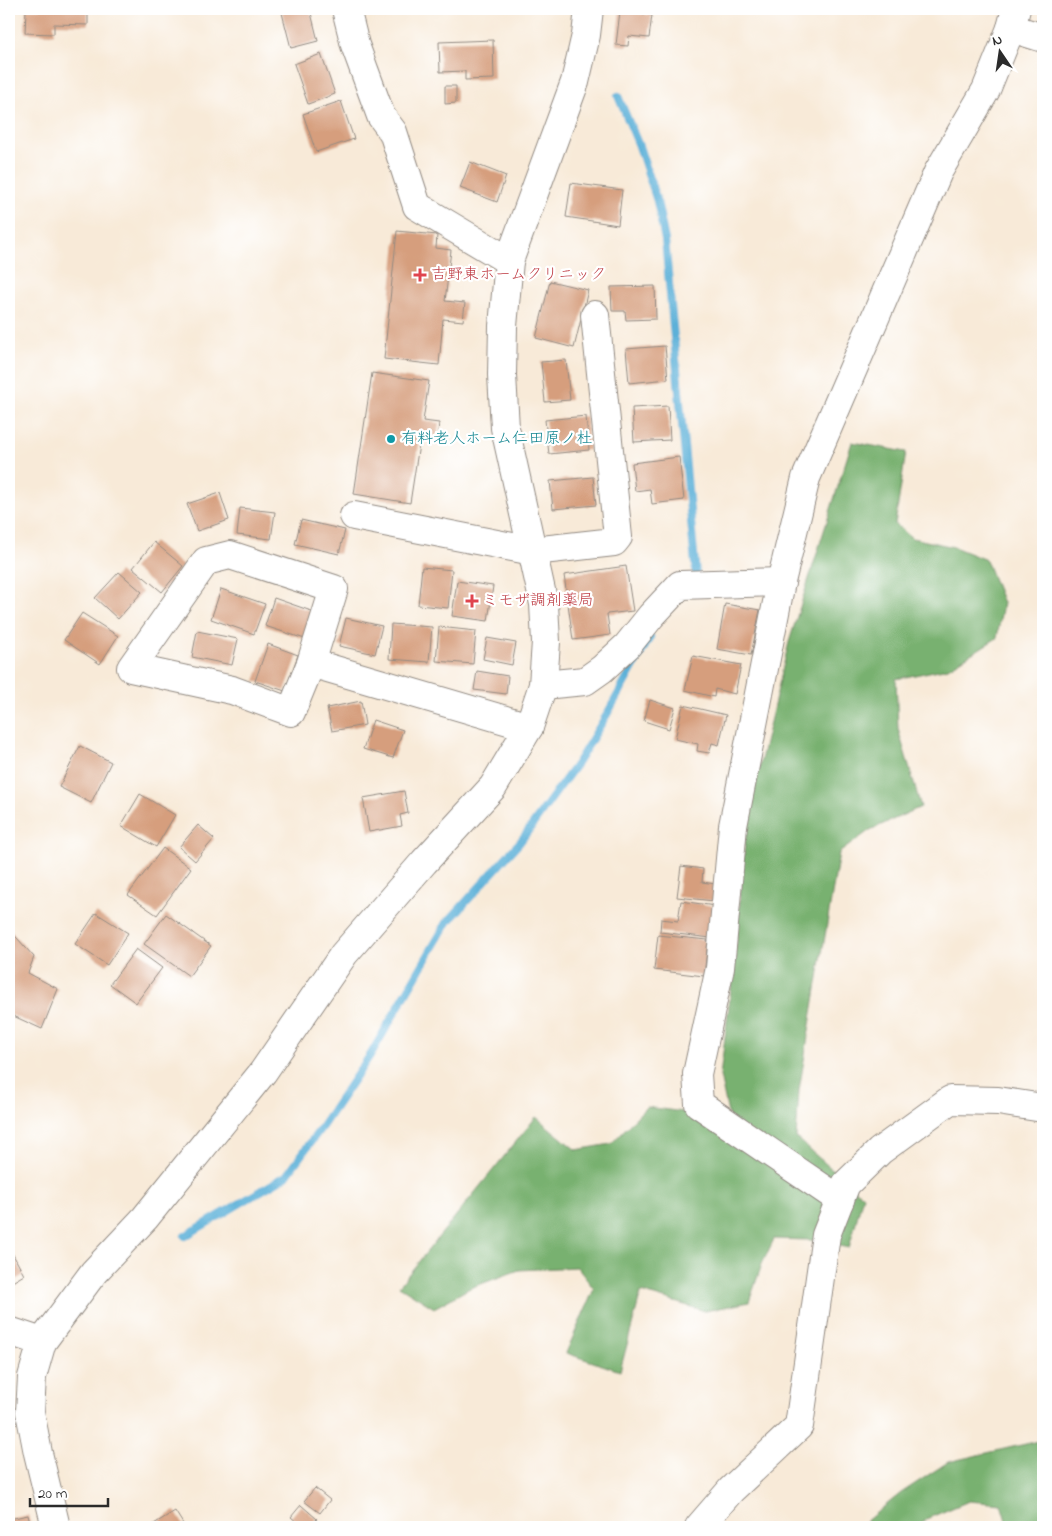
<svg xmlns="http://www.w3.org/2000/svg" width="1052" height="1536" font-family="'Indie Flower','Klee One',sans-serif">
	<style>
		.forest { fill: #78b16f; stroke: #526e4d }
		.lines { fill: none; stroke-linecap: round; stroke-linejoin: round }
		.stream { stroke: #5cb0d8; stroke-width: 8 }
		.building { fill: #d69e7d }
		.street-casing { stroke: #928a82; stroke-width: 30 }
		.secondary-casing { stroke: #928a82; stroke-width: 30 }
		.street { stroke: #fff; stroke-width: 28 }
		.secondary { stroke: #fff; stroke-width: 28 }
		.health-dot { fill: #e0444e; stroke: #fff; stroke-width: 2 }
		.culture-dot { fill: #0f9aa8; stroke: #fff; stroke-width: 2 }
		.labels { text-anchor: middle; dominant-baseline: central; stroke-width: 4.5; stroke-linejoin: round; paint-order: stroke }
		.health-label { font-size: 16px; fill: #be3a42; stroke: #fff; text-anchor: start }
		.culture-label { font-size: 16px; fill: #0d838f; stroke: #fff; text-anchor: start }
	</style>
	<rect width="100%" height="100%" fill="#fff"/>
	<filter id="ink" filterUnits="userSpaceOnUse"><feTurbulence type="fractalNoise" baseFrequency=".02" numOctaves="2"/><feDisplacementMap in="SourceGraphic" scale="10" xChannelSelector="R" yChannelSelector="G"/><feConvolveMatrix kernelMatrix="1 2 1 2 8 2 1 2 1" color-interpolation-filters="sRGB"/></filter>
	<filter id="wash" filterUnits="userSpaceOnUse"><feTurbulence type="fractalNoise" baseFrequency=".0096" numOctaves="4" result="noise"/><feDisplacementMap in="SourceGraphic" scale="20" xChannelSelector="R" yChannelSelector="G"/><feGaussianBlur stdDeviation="1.12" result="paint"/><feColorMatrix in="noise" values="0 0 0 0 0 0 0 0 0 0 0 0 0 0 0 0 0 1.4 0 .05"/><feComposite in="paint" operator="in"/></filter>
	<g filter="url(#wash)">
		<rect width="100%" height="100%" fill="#f8ead8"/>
		<g class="forest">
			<path d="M852 442 906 452 895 524 912 538 954 547 986 560 1003 603 997 638 948 668 896 679 898 729 921 807 870 830 839 853 799 1090 796 1138 863 1196 849 1248 810 1240 774 1239 762 1264 749 1302 705 1311 641 1292 620 1371 566 1353 594 1289 577 1267 519 1270 470 1288 434 1308 399 1286 536 1117 576 1150 611 1144 646 1107 729 1118 720 1076 735 958 747 819 789 642Z"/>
			<path d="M1043 1440V1527H1008L1001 1504 969 1501 926 1519 919 1527H866L865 1522 901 1493 948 1462Z"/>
		</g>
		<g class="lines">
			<g class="stream">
				<path d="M618 96 639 146 657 201 665 240 696 575"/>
				<path d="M185 1236 286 1176 321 1128 371 1054 446 924 520 842 578 762 606 716 650 637"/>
			</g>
		</g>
		<g id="blocks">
			<g class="building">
				<path d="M26 9H88V25L54 24V34L25 33Z"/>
				<path d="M281 9H310L318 41 291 48Z"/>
				<path d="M363 9H400V10L364 15Z"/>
				<path d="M620 11 652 15 649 38 629 36 628 46 616 45Z"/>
				<path d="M493 40 494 79 465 80V71L440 72 439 42Z"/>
				<path d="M321 54 335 94 308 104 294 64Z"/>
				<path d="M445 86H456V103L445 104Z"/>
				<path d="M341 101 354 139 316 152 303 114Z"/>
				<path d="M470 162 506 176 497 202 460 188Z"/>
				<path d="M571 183 622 190 618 225 566 217Z"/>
				<path d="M397 231 437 235 436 248 451 250 445 301 465 303 463 321 443 319 439 365 384 359Z"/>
				<path d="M550 281 588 290 574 348 536 338Z"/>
				<path d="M655 286 656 319 626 320 625 311H612L611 287Z"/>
				<path d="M665 346 668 379 629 383 626 349Z"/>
				<path d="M566 360 570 400 545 402 541 362Z"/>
				<path d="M372 373 429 381 423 421 439 423 437 440 420 438 410 503 354 494Z"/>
				<path d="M668 406 670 440 634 442 632 408Z"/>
				<path d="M586 416 589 450 549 454 545 420Z"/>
				<path d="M679 457 684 500 652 504 650 489 635 491 632 463Z"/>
				<path d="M593 477 596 505 553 509 550 481Z"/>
				<path d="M220 493 229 520 197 531 187 504Z"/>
				<path d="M240 508 275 512 271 539 237 535Z"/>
				<path d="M301 520 345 530 339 554 295 544Z"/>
				<path d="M154 542 183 566 162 592 133 568Z"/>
				<path d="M626 566 633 611 607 614 610 635 573 640 564 575Z"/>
				<path d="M422 567 452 570 448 608 418 605Z"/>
				<path d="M119 572 142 592 118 619 95 598Z"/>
				<path d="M457 581 493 586 488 621 452 616Z"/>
				<path d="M221 589 265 604 254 634 211 619Z"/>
				<path d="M274 598 317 613 308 640 265 626Z"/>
				<path d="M725 604 760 610 751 655 717 649Z"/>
				<path d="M82 613 118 636 100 664 64 640Z"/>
				<path d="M346 618 382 626 375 654 339 646Z"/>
				<path d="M391 624 432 627 429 662 389 659Z"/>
				<path d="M439 627 476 631 473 664 436 661Z"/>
				<path d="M197 631 238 639 232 665 192 657Z"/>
				<path d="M487 638 516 643 512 665 483 659Z"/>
				<path d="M268 644 298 655 285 691 255 681Z"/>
				<path d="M693 656 741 665 735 694 715 689 714 697 685 690Z"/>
				<path d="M477 671 508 676 506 694 474 690Z"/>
				<path d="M650 700 675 708 669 729 644 721Z"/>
				<path d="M361 701 365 725 332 731 327 708Z"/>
				<path d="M683 705 726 715 719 745 712 743 709 753 697 751 698 744 675 739Z"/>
				<path d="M373 720 403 730 393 758 363 749Z"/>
				<path d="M80 746 111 762 91 803 59 787Z"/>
				<path d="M404 791 408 813 400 815 402 826 369 832 363 798Z"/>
				<path d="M140 794 175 815 156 847 121 826Z"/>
				<path d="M198 825 214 839 195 861 179 847Z"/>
				<path d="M163 848 191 868 157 915 128 895Z"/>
				<path d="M681 866 703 869 702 882 716 884 714 901 677 897Z"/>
				<path d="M681 901 715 906 711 938 660 932 661 919 678 921Z"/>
				<path d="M96 913 128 933 107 965 75 944Z"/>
				<path d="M166 914 211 946 189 976 144 944Z"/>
				<path d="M9 929 34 957 28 973 58 989 42 1029 9 1014Z"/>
				<path d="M658 935 708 940 704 976 654 970Z"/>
				<path d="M136 949 162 968 136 1003 110 984Z"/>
				<path d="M9 1247 24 1275 9 1284Z"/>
				<path d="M315 1488 330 1500 320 1513 304 1501Z"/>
				<path d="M301 1505 317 1519 310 1527H303L291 1517Z"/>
				<path d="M175 1511 185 1527H149Z"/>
				<path d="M28 1515 31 1527H9V1519Z"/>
			</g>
		</g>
	</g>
	<g filter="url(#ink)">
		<use href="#blocks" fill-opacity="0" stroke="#928a82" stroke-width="1"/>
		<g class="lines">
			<defs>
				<g id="street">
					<path d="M346 9 355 45 381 116 393 132 417 206 509 261"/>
					<path d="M1011 28 1043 38"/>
					<path d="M354 516 533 551 614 542 618 537 595 315"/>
					<path d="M311 663 334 589 230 555 206 561 131 668 232 690 291 712 311 663 529 727"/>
					<path d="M543 685 585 681 602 669 627 646 651 616 680 585 781 582"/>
					<path d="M840 1200 699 1104 697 1074 720 968 733 826 781 582 806 478 938 172 986 90 1011 28 1016 9"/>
					<path d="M9 1331 42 1342"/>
					<path d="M699 1527 731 1490 799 1426 826 1235 846 1184 880 1151 950 1100 998 1101 1043 1108"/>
				</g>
				<path id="secondary" d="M56 1527 38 1453 30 1412 32 1377 42 1342 94 1272 145 1218 263 1072 344 954 424 862 493 787 529 727 543 685 546 642 544 604 505 428 502 375 503 326 509 261 575 82 586 35 589 9"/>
			</defs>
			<use href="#street" class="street-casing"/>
			<use href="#secondary" class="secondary-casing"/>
			<use href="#street" class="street"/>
			<use href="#secondary" class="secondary"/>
		</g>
	</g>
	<g class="health-dot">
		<path d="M417.5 267.5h5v5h5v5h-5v5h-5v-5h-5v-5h5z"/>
		<path d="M469.5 593.5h5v5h5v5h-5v5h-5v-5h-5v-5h5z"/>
	</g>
	<circle class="culture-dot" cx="391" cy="439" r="5"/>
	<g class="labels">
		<g class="health-label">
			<text x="431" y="275">吉野東ホームクリニック</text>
			<text x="482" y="601">ミモザ調剤薬局</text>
		</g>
		<g class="culture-label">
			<text x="401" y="439">有料老人ホーム仁田原ノ杜</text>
		</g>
	</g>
	<rect width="1052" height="1536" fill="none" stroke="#fff" stroke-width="30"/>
	<g transform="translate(1000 52) rotate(347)" stroke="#ffffff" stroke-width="4" paint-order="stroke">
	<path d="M0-4L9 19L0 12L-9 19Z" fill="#2b2b2b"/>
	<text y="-8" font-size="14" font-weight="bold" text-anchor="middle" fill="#2b2b2b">N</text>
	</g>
	<path d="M30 1498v8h78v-8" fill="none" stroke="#2b2b2b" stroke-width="2.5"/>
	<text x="38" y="1498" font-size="15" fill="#2b2b2b" stroke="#ffffff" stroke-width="4" paint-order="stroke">20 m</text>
</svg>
